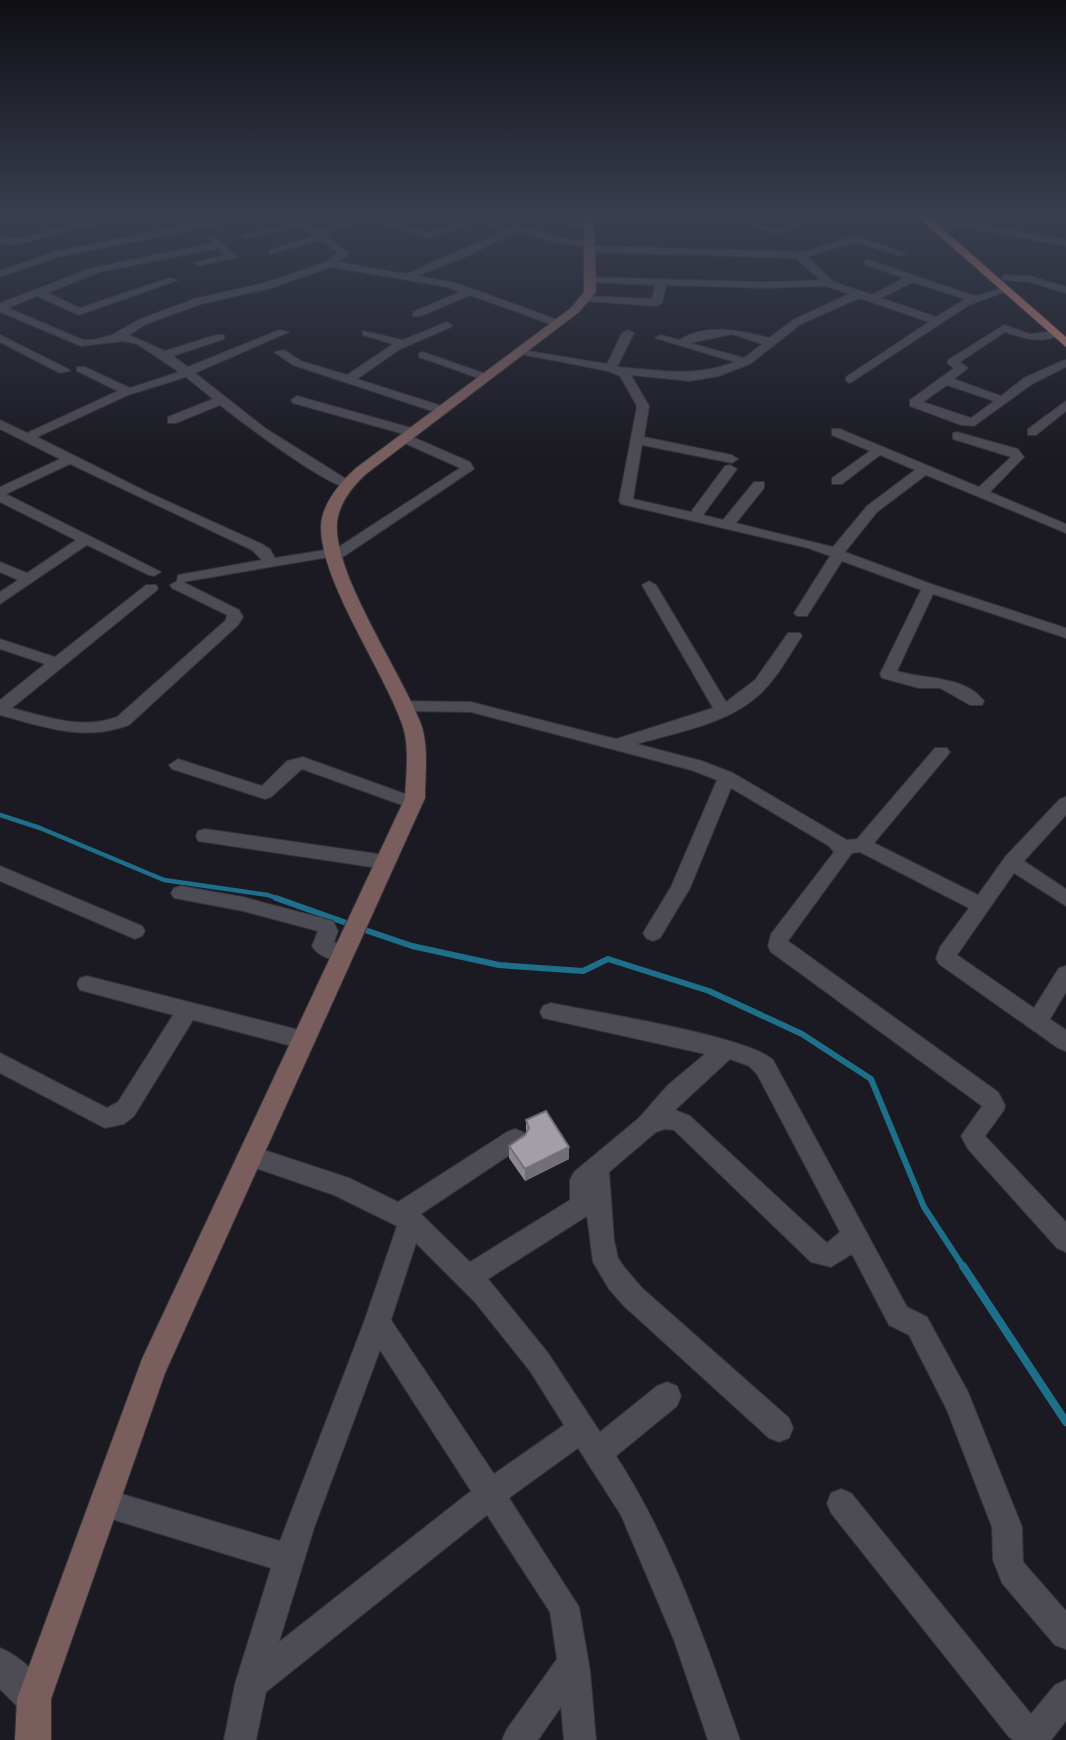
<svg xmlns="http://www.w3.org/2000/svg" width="1066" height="1740" font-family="'Archivo Narrow',sans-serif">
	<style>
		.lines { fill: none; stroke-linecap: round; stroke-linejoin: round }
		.stream-far2 { stroke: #1d6f8a; stroke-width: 4.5 }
		.stream-far1 { stroke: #1d6f8a; stroke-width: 6 }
		.stream { stroke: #1d6f8a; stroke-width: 8 }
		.minor-casing { stroke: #343339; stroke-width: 2 }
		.tertiary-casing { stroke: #343339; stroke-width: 2 }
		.secondary-casing { stroke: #343339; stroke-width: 2 }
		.trunk-casing { stroke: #343339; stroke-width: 2 }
		.minor { fill: #4d4b54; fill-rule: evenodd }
		.tertiary { fill: #4d4b54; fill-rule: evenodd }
		.secondary { fill: #7a5e5e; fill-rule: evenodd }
		.trunk { fill: #c47e6e; fill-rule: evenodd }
		.wall { fill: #8c8890 }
		.shaded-wall { fill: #726f76 }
		.building { fill: #a39ea8; stroke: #726f76; stroke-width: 2 }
	</style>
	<rect width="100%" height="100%" fill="#1b1a22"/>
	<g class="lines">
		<path class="stream-far2" d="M0 815 40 828 164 880 268 895 281 900"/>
		<g class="stream-far1">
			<path d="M276 898 352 925"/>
			<path d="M362 929 412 946 499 965 583 971 608 959 709 991 802 1034 871 1079 924 1207 964 1268"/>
		</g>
		<path class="stream" d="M963 1266 1066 1422"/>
		<defs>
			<g id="minor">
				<path d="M111 216H126L15 245 0 243V236L15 239Z"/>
				<path d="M144 216H162L131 224 126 221Z"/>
				<path d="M228 216H265L57 257 0 277V271L55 252Z"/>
				<path d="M291 216H301L320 230 365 216H378L325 234 349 253 338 262 406 274 517 225 558 237 592 243 593 246 804 252 855 236 906 253 901 256 855 242 807 257 834 282 872 295 904 278 865 265V261L869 260 975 296 1007 287V291L969 305 850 383 846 381V377L929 322 859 298 801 324 750 364 719 376 690 381 631 375 649 406 644 437 732 455 738 459 732 463 642 445 633 499 691 512 725 466 730 465 737 469 703 515 723 520 754 482H764V488L736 523 833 547 867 506 915 470 880 455 842 484H832V478L870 451 832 435V429H840L979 487 1011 457 953 439V433L957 432 1018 449 1024 457 990 492 1066 524V533L926 475 877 512 845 552 934 585 1066 628V638L933 594 897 671C926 680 964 675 984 701L982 705H970L940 688H919L882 678 880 674 921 590 842 561 807 616H797L794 613 830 556 808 548 621 504 619 501 637 406 620 376 608 371 516 353V349L607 364 622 333 628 330 634 333 617 367C660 370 693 378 735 362L655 338 661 335 679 340C707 323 740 330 769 338L793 320 849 294 826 286 767 288 666 285 662 303 657 306 586 301 581 298 582 296 652 299 655 285 586 282 585 280 590 277 767 282 820 280 796 258 590 252 586 247 557 243 518 231 467 256 417 276 453 282 561 321V325H553L470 295 421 316H413V312L460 292 447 287 331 267 271 288 201 304 146 324 129 335 165 351 216 335H224V339L173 356 188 367 279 330 289 332 195 373 265 428 351 482V488C332 491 239 420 220 405L176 423H168V417L213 399 186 377 128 395 37 437 149 493 262 544 270 549 275 558 337 548 460 468 400 441V435H408L470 462 474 469 340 559 329 557 183 582 239 610 243 617 238 625 129 725C84 742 44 727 0 715V700L45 664 0 649V639L55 657 146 585H156L158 588 156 591 12 708C47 717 82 730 117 717L226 620 227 615 172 588 170 585 177 581 178 575 262 560 252 550 70 464 6 494 161 572 154 576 149 575 87 545 0 604V592L18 580 0 572V562L27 573 76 540 0 502V487L60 459 0 429V420L27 433 118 391 77 371V367H85L130 388 179 372 137 344 123 341 81 346 0 312V303L92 268 213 243 208 238 213 235 237 257 199 266 194 263 225 255 218 248 99 272 47 293 80 308 169 278 178 280 79 315 37 296 8 308 83 340H93L112 335 138 320 194 299 264 283 326 262 338 253 321 240 270 254V250L314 236 303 226 247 238 242 235 297 222ZM913 282 965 299 936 317 881 298ZM732 334 762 344 744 358 690 343Z"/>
				<path d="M473 216 503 224 498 227 474 222 429 239 384 224 389 221 429 233Z"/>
				<path d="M537 216H553L594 227 589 230Z"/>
				<path d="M724 216C743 215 763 229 778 227 795 226 809 215 827 216L777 234Z"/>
				<path d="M930 220 961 221 1066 240V246L961 227 927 225 925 223Z"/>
				<path d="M1006 275 1030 276 1066 287V293L1029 282 1002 280V276Z"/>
				<path d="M447 322 452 325 451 327 400 349 357 379 445 407 447 410 441 414 293 365 274 352 284 350 301 361 347 375 393 344 363 335V331L403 340Z"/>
				<path d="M1004 325 1030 334 1055 331 1061 334C1044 345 1022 338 1005 332L960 362 968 368 954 379 1001 396 1024 378 1062 361 1066 360V367L1032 384 974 426 961 425 910 406V400L954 368 948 364V360ZM947 385 994 401 971 418 923 402Z"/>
				<path d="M0 335 68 369 70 371 60 373 0 342Z"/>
				<path d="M423 352 489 375 491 377 481 379 419 357V353Z"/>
				<path d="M297 396 415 429 417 432 411 436 293 403 291 400Z"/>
				<path d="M1066 401V411L1036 435H1028V429Z"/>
				<path d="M649 581 656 585 726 702 755 680 788 633H800L802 636C789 655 778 677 761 693 729 724 678 732 637 744L702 761 733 773 847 840 857 839 935 748H947L950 752 947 756 874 843 978 895 1005 857 1060 799 1066 797V815L1024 861 1066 889V906L1014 873 957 955 1034 1008 1059 968 1066 966V992L1050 1019 1066 1030V1051L1058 1048 939 964 936 958 940 947 969 908 860 852 852 853 788 941 998 1092 1005 1105 1004 1110 985 1136 1066 1222V1252L1057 1248 968 1149 961 1136 982 1106 771 952 768 946 771 934 834 852 829 846 731 788 690 888 660 938 653 941 646 938 643 933 671 887 717 780 691 770 471 712 404 711 396 706 404 701 471 702 616 739 713 708 642 585Z"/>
				<path d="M303 757 419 799 422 803 419 807 413 809 302 769 271 797 265 799 172 769 169 765 178 759 262 786 287 761Z"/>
				<path d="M205 829 385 855 392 857 395 862 392 867 385 869 198 841 196 836 198 831Z"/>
				<path d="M0 866 142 926 145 931 142 936 135 939 128 936 0 881Z"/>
				<path d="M181 886 243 897 333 921 338 931 334 942 350 949 353 955 350 961C339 964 318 957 312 946L318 931 243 911 174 898 171 893 174 888Z"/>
				<path d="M87 976 303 1031 311 1034 314 1040 311 1046 303 1049 193 1020 134 1116 124 1124 105 1128 0 1073V1053L107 1108 118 1102 173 1015 80 990 77 984 80 978Z"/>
				<path d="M551 1003C594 1012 748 1036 773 1060L907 1307 927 1317 968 1392 1022 1527 1023 1562 1066 1611V1649L1055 1645 1002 1583 993 1560 992 1527 947 1410 909 1335 889 1325 852 1254 831 1267 811 1262 674 1130 665 1129 656 1132 609 1172 614 1240 618 1258 624 1267 642 1288 789 1418 793 1428 789 1438 779 1442 769 1438 624 1306 609 1289 593 1262 587 1216 488 1279 548 1353 600 1432 657 1386 667 1382 677 1386 681 1396 677 1406 616 1456C672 1542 706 1643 740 1740H708L674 1640 621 1515 578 1448 509 1498 579 1607 590 1671 596 1740H564L561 1707 538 1740H502L507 1729 557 1659 550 1612 487 1515 266 1692 256 1740H224L235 1684 271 1568 105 1517 95 1513 91 1503 95 1493 105 1489 280 1541 364 1322 397 1226 334 1195 241 1163 237 1156 241 1149 249 1145 349 1178 398 1202 507 1132 515 1129 523 1132 527 1139 523 1146 421 1214 470 1262 570 1200V1180L574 1172 639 1118 668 1085 705 1054 543 1018 540 1012 543 1006ZM730 1059 749 1066 757 1074 840 1232 827 1243 690 1116 675 1110ZM416 1243 474 1301 530 1371 564 1425 494 1474 391 1320ZM380 1350 471 1491 279 1642 314 1528Z"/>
				<path d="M841 1489 851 1493 1031 1714 1055 1685 1066 1680V1721L1051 1740H1013L1009 1737 831 1513 827 1503 831 1493Z"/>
			</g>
			<path id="tertiary" d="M0 1648C21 1656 43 1678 51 1699L46 1711 34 1716 22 1711 0 1689Z"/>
			<path id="secondary" d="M584 216H594L596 292 579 312 366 474C352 487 339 503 337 523 333 574 402 673 421 724 429 747 425 774 425 798L165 1373 51 1699V1740H15L17 1699 142 1359 405 798C406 774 410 746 402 724 383 669 320 581 321 526 322 503 340 483 356 468L571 308 584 292Z"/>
			<path id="trunk" d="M917 216H928L1066 337V347Z"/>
		</defs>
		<use href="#minor" class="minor-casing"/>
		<use href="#tertiary" class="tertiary-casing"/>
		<use href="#secondary" class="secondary-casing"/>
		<use href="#trunk" class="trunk-casing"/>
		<use href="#minor" class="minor"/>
		<use href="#tertiary" class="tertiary"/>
		<use href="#secondary" class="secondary"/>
		<use href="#trunk" class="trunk"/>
	</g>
	<path class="wall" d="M526 1120 569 1147V1159L525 1181 509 1158V1146L525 1135 526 1133Z"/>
	<path class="shaded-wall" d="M569 1147V1159L525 1181V1169Z"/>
	<path class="building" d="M546 1111 569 1147 525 1169 509 1146 525 1135 529 1128 526 1120Z"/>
	<linearGradient id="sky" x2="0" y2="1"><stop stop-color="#0f0e13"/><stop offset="0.47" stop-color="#393e4f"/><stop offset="1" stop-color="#393e4f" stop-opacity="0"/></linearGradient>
	<rect width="1066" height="459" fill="url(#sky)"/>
</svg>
